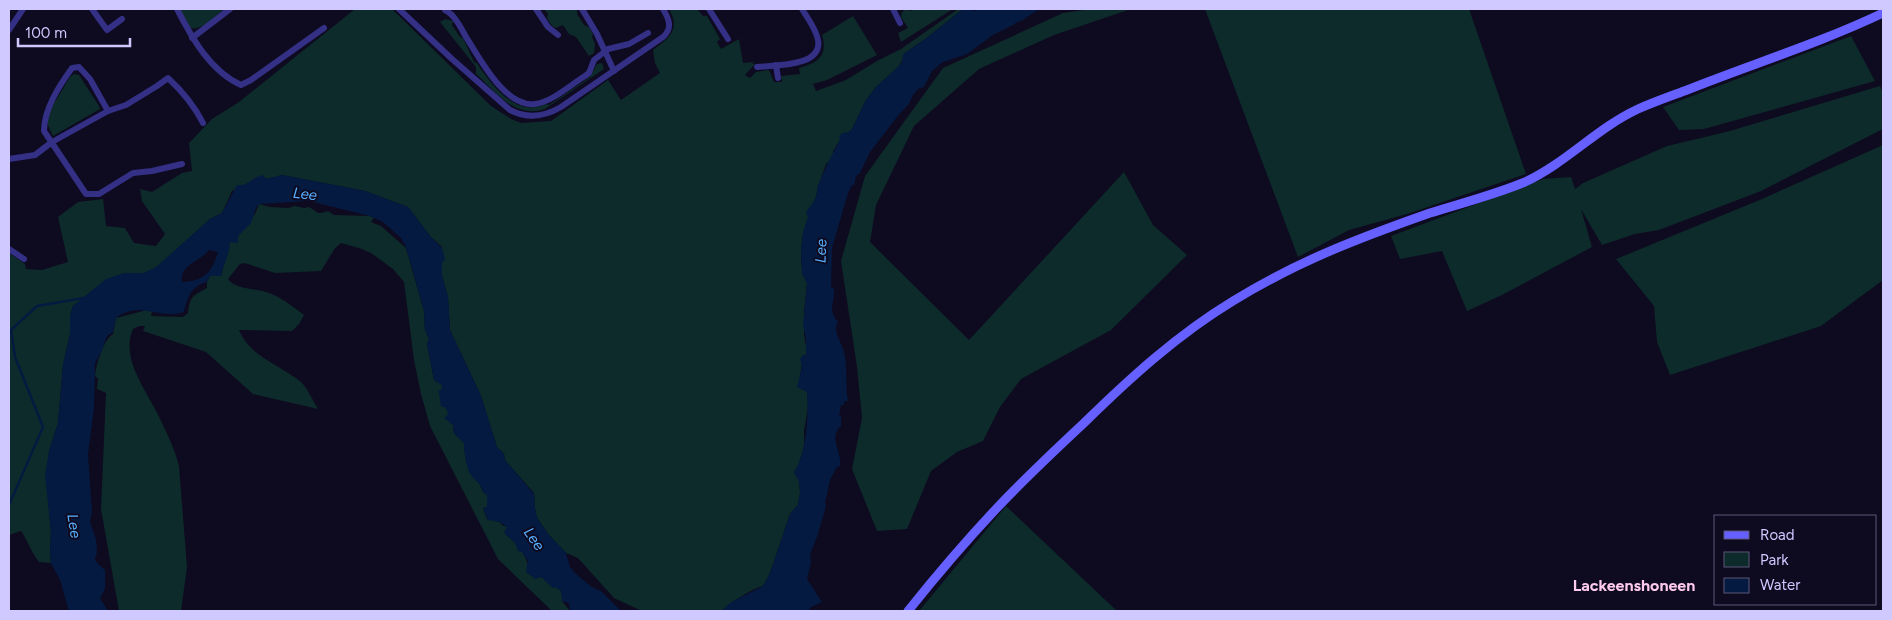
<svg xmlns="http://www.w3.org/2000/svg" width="1892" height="620" font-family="Figtree,sans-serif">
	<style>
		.green { fill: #0d2b2a }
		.water { fill: #041a40; fill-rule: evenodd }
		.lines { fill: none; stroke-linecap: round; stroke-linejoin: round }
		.stream { stroke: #041a40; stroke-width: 2.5 }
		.street { stroke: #333085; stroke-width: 6 }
		.secondary { stroke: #6560ff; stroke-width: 9 }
		.labels { text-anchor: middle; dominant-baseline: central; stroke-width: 4; stroke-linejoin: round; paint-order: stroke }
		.water-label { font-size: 15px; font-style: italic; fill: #57b1ff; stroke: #0e0a20 }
		.quarter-label { font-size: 16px; font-weight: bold; fill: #ffcbec; stroke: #0e0a20 }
	</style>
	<rect width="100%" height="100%" fill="#0e0a20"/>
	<g class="green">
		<path d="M179 9H224C215 16 202 31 190 28Z"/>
		<path d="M355 9H392L491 106 511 119 521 123 551 121 608 80 621 100 660 73 655 63 653 50C669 38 681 30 669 9H697L703 16H707L720 39 717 42 721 49 739 39 743 63 754 62 752 64H755L745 75 750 78 756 72 769 70 774 82H782L781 76 800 74 799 68C818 63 828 56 822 35L853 16 877 55 827 80 813 84 816 91 846 80 877 61 901 49 958 9H963L924 40 909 50 898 67 876 87 866 100 852 129 840 140 833 151V157L826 164 820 181 816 196 808 217 802 239 801 253V264L807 283 804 312V335L807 351 802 363 800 376 807 392 808 407 804 431V446L799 464 794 472 799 481 800 492 798 505 790 514 770 573 763 586C753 588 728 604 722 611H642L614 598 578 558 566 553 549 535 537 518 535 509 534 493 505 460 504 454 497 447 481 396 450 330 448 297 442 276V247L430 236 408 207 365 191 282 175 267 179 256 177 251 182 232 191 222 213 210 219 156 268 144 273H124L90 293 73 306 70 315V334L63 365 58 423 49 451 48 500 51 532 50 551 51 563 39 562C31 552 28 541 21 531L9 535V253L25 264 26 269 42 270 68 262 58 217 78 202 103 199 106 226 125 228 134 243 156 246 165 234 142 201 140 189 152 192 182 173 192 171 189 143 212 119 239 102Z"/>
		<path d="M544 9H577V14L584 25 589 27 593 34 592 37 595 44 594 53 589 56 576 37 569 34 563 25 556 28 552 26 547 18 548 14Z"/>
		<path d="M906 9 911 11 913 9H953L901 42 898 33 908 28 901 17 902 12Z"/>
		<path d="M1091 9H1131L1054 35 979 69 914 126 876 205 870 242 969 340 1124 172 1153 225 1187 255 1111 330 1021 379 1000 407 983 441 957 452 931 471 907 529 877 531 852 469 862 418 857 367 841 261 865 176 943 68 1063 13Z"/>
		<path d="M1205 9H1469L1526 174 1407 214 1349 230 1298 257Z"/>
		<path d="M445 19 453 21 452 25 460 37 463 38 474 62 477 63C492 86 516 118 546 104L549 105 590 77 597 64 602 63 604 69 545 109C514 119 496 92 476 74V67L440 22Z"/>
		<path d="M1851 36 1875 81 1704 129 1679 130 1663 107Z"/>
		<path d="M74 74 79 75 99 106 100 109 53 136 46 121 50 110 70 77Z"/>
		<path d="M1880 86 1883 93V129L1761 191 1659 230 1635 234 1602 245 1581 209 1592 247 1502 295 1467 311 1442 251 1400 259 1391 236 1543 179 1571 177 1575 189 1583 183 1667 146 1730 131Z"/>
		<path d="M1883 145V280L1821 326 1670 375 1657 342 1654 306 1616 259 1762 199Z"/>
		<path d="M259 204 270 207 288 208 295 206 304 208 309 207C319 213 316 215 328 211L334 215 370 216 374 218 371 222 381 226 406 248 424 311 425 330 429 339 427 344 434 380 443 385 440 398 448 412V420L454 426C451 434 459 437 464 443 465 451 464 459 469 467 474 476 480 482 483 492L487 495V507L483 508 487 519 500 522 502 525 507 527 505 534C514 540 528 556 528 567L537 578 541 577 562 591V601L570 611H552L498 559 430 426 421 394 414 360 404 282 393 269 371 253 359 248 341 243 335 248 321 271 275 273 245 263 240 264 228 279C236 290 254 288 266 292 280 296 292 306 304 315L299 324 292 331 239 330C250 357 281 365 301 382 308 389 313 401 318 409L253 394 206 352 143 331 145 326H139L133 329C121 356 143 386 155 409 164 427 174 446 179 466L187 567 181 611H119L101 509 106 393 97 389 98 379 95 376C96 365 103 340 113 334L116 318 147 310 152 311 151 316 183 317 188 313C190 297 192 296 207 288V282L210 276H221L230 242 238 236 255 214Z"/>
		<path d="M1006 506 1117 611H919Z"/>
	</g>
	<g class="water">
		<path d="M963 9H971L973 11 983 9H1039L1023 20 1015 23V24L993 35 967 54 943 62 932 71 924 87 918 89 913 95 908 105 897 117 870 152 860 173 856 176 854 185H852L848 193 832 248 831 287 834 289C835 304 827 308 838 322 832 332 842 342 844 352 848 368 845 385 848 401H844V405H841L839 415 841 416V426C828 437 842 452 840 466L836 468C834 474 830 478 829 484 827 491 828 495 825 501L826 506 818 534 810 555 811 563 807 579 822 602 811 607 808 611H722L730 603 763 586 770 573 790 514 798 505 800 492 799 481 794 472C806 456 809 413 807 392L797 387 802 367 800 359 803 355 806 356V340L803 325 807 283 802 274 801 253 803 232 808 217 806 212C809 207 813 204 815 199 818 194 816 188 819 183 825 168 832 154 840 140L839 137 842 133 849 132 852 129 866 100 876 87 898 67 902 62 903 54 924 40Z"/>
		<path d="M262 175 267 179 282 175 365 191 408 207 430 236 442 248 445 259 442 263V276L448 297 450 330 481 396 497 447 504 454 505 460 534 494 535 509 537 518 549 535 566 553 570 567 576 574 592 587 601 591 621 611H570L569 603 562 601 561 591 555 587 553 588 541 577 535 579 526 572 528 561 522 552 518 551 515 543 504 533 507 527 500 522 488 520 483 508 487 507V495L483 492C481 483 476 482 471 475 466 468 464 451 464 443 459 437 451 434 454 426L444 418 447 416 448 412 445 407H442C439 403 441 397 438 391L441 390 442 385 434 380 427 344 429 339 425 330 424 311 406 247 401 238 383 222 370 216 309 201 259 204 256 208 251 223 238 236V243L230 242C230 255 223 264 221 276H210L207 282C191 286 187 298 184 312 160 320 138 300 116 318L113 332 107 336 102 350 95 363 94 408 88 454 92 512 90 522 96 539 97 552 95 559 98 564 105 570V589L100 598 108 611H69L60 580 51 563 50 551 51 532 45 475 49 451 58 423 63 365 70 334V315L73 306 106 279 124 273H144L156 267 210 219 222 213 237 185C248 186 252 178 262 175ZM209 250 218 252C212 272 205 281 182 282 179 265 201 261 209 250Z"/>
	</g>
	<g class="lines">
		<path class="stream" d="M9 505 43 427 15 357 11 330 37 306 84 298"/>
		<g class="street">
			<path d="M92 9 107 30 122 19"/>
			<path d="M177 9C192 38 210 71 241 85L251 80 324 28"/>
			<path d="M399 9 452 59 510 110C527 119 544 117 561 107L663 37C673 28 669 19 663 9"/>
			<path d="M536 9 548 27 558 35"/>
			<path d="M582 9 597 34 614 71"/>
			<path d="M709 9 728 39"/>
			<path d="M893 9 900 23"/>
			<path d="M445 10C455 15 461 28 466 37 479 57 505 108 535 104 552 102 570 85 585 76L589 73 594 60 608 49 629 44 648 33"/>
			<path d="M9 30 23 9"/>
			<path d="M192 38 230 9"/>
			<path d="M776 65 778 78"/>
			<path d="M757 67C774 65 823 67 818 40 816 29 808 19 802 9"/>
			<path d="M108 111 90 79 79 67 72 68C59 86 44 109 44 131L86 194H99L133 173 152 171 182 164"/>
			<path d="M9 159 35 155 52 142 108 111 126 105 157 86 168 78C182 91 194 105 203 123"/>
			<path d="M9 249 24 259"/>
		</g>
		<path class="secondary" d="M908 611C936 576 965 542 996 509 1024 479 1054 451 1084 423 1130 378 1177 335 1233 301 1298 261 1359 238 1430 213 1462 203 1494 195 1525 182 1566 163 1597 128 1638 109 1654 102 1671 96 1687 90 1752 64 1820 43 1883 13"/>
	</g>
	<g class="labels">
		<g class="water-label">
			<text transform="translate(305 194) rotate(6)">Lee</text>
			<text transform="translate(821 251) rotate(-88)">Lee</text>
			<text transform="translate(74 526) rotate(81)">Lee</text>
			<text transform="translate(534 539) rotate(55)">Lee</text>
		</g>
		<g class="quarter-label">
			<text x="1634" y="585">Lackeenshoneen</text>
		</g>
	</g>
	<rect width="1892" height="620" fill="none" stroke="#d0c9ff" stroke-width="20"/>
	<rect x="1714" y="515" width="162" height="90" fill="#0e0a20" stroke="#5c5679"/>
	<rect x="1724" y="531" width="25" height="8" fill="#6560ff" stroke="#5c5679"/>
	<text x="1760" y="540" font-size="15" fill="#d0c9ff">Road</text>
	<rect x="1724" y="552" width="25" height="15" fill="#0d2b2a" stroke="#5c5679"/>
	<text x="1760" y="565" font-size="15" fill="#d0c9ff">Park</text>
	<rect x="1724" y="578" width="25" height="15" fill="#041a40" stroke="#5c5679"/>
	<text x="1760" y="590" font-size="15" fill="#d0c9ff">Water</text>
	<path d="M18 38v8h112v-8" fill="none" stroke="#d0c9ff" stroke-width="2.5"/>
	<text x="25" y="38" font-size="15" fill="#d0c9ff" stroke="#0e0a20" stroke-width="4" paint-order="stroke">100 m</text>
</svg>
